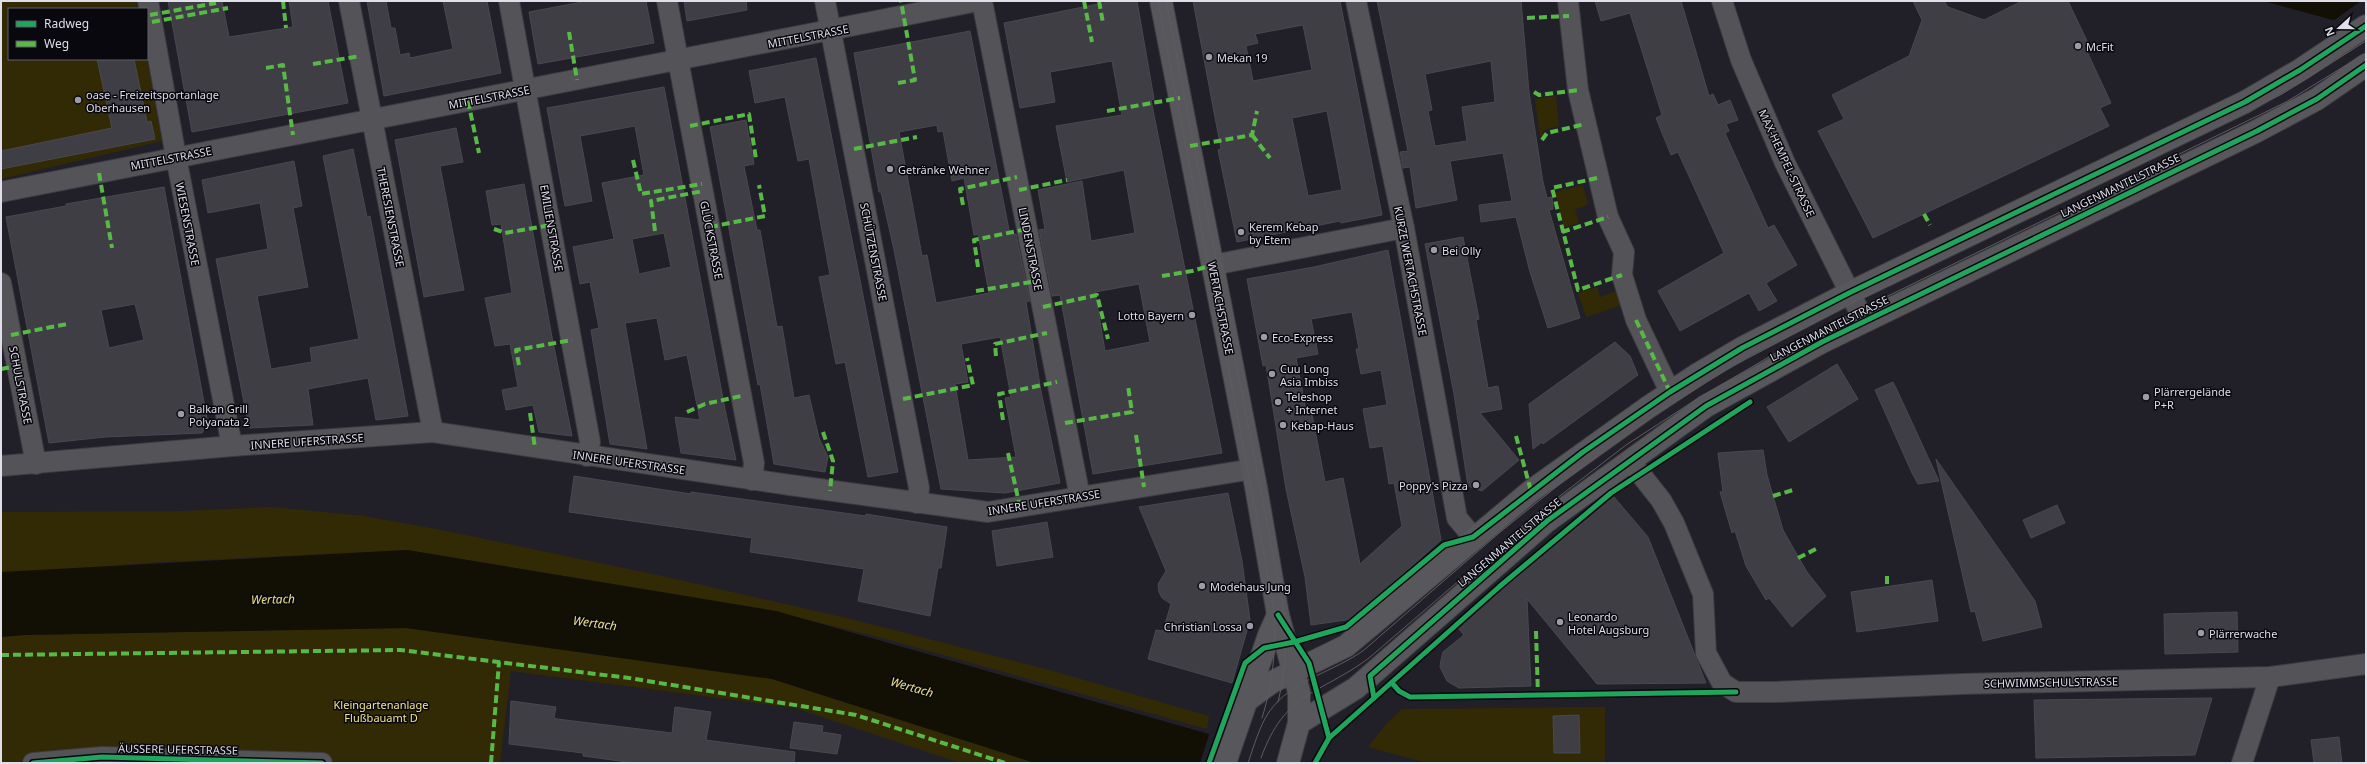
<svg xmlns="http://www.w3.org/2000/svg" width="2367" height="764" font-family="'Noto Sans',sans-serif">
	<style>
		.green { fill: #312a05 }
		.water { fill: #120f04 }
		.pier { fill: #212028 }
		.building { fill: #3e3e44; stroke: #494850; fill-rule: evenodd }
		.lines { fill: none; stroke-linecap: round; stroke-linejoin: round }
		.street-casing { stroke: #3c3b42; stroke-width: 22 }
		.secondary-casing { stroke: #3c3b42; stroke-width: 24 }
		.street { stroke: #545458; stroke-width: 20 }
		.secondary { stroke: #57575c; stroke-width: 22 }
		.tram { stroke: #5c5c61; stroke-width: 1 }
		.quiet { stroke: #58b947; stroke-width: 4; stroke-dasharray: 8 4; stroke-linecap: butt }
		.cycleway-casing { stroke: #08080e; stroke-width: 8 }
		.cycleway { stroke: #20a55d; stroke-width: 5 }
		.poi-dot { fill: #9c9ca5; stroke: #08080e; stroke-width: 1.5 }
		.labels { text-anchor: middle; dominant-baseline: central; stroke-width: 3; stroke-linejoin: round; paint-order: stroke }
		.street-label { font-size: 11px; fill: #dfdee9; stroke: #08080e }
		.poi-label { font-size: 11px; fill: #dfdee9; stroke: #08080e; text-anchor: start }
		.park-label { font-size: 11px; fill: #f2e38b; stroke: #08080e }
		.water-label { font-size: 12px; font-style: italic; fill: #f0e088; stroke: #08080e }
	</style>
	<rect width="100%" height="100%" fill="#212028"/>
	<g class="green">
		<path d="M1 1H136L137 9H9V59H147L162 141 1 179Z"/>
		<path d="M1556 96 1559 126 1543 130V135L1540 136 1535 99Z"/>
		<path d="M1583 185 1588 205 1575 209 1579 223 1564 227 1555 192Z"/>
		<path d="M1597 287 1600 297 1617 291 1622 305 1586 317 1578 293Z"/>
		<path d="M272 507 364 516 441 530 662 576 855 620 1053 671 1209 716 1207 729 890 640 764 609 407 550 146 563 1 575V512L183 511Z"/>
		<path d="M406 628 772 679 1035 763H960L795 708 511 671 500 763H1V637L24 635Z"/>
		<path d="M1605 707V763H1427L1368 747 1387 723 1402 709Z"/>
	</g>
	<g class="water">
		<path d="M2263 1H2366V29Z"/>
		<path d="M407 550 776 611 1202 732 1300 763H1035L772 679 406 628 24 635 1 637V572Z"/>
	</g>
	<g class="pier">
		<path d="M2361 1H2366V31L2333 21Z"/>
		<path d="M1210 732 1300 761 1302 763H1200Z"/>
	</g>
	<g class="building">
		<path d="M168 1H222L229 37 293 27 289 1H328L348 103 192 132Z"/>
		<path d="M367 1H386L391 28H395L400 55 409 53 410 58 453 49 443 1H487L501 73 384 96Z"/>
		<path d="M587 1H646L654 43 538 64 529 12Z"/>
		<path d="M684 1H746L747 10 687 21Z"/>
		<path d="M1113 1H1137L1154 99 1151 100 1222 453 1093 474 1060 295 1052 296 1039 230 1045 229 1038 190 1082 181 1091 241 1135 233 1124 170 1067 182 1056 126 1122 115 1112 61 1050 72 1055 102 1020 108 1004 23ZM1139 284 1150 342 1105 351 1095 292Z"/>
		<path d="M1193 1H1340L1382 215 1341 223 1340 221 1237 242 1218 150 1221 149ZM1303 25 1312 70 1253 81 1246 46 1258 43 1255 34ZM1327 111 1342 190 1308 196 1292 118Z"/>
		<path d="M1377 1H1521L1529 92 1543 182 1547 198 1552 197 1553 209 1549 210 1580 318 1548 328 1530 272 1516 217 1481 222 1479 205 1512 201 1503 153 1450 161 1457 200 1416 208 1410 167 1403 168 1402 162 1400 152 1408 151ZM1491 61 1495 102 1462 107 1467 141 1435 146 1428 111 1432 110 1425 74Z"/>
		<path d="M1595 1H1681L1709 96 1713 94 1718 105 1730 100 1738 120 1726 124 1729 131 1725 133 1768 228 1774 225 1797 265 1766 283 1777 301 1759 311 1749 293 1680 331 1658 291 1724 253 1678 152 1671 155 1656 118 1662 115 1630 13 1601 21Z"/>
		<path d="M1913 1H1944L1948 7 1984 20 2022 1H2068L2088 43 2084 45 2111 103 2100 108 2109 126 1873 238 1818 131 1844 119 1832 95 1909 56 1922 20Z"/>
		<path d="M970 31 1010 235 1016 234 1030 301 1026 302 1041 391 1060 483 1005 493 941 489 894 250 881 192H879L854 53ZM937 125 938 132 943 131 952 181 964 178 974 235 978 234 989 293 936 303 927 255 922 256 899 132ZM1000 337 1011 397 1005 398 1016 457 968 460 955 384 968 382 961 344Z"/>
		<path d="M816 58 898 472 868 477 845 362 836 364 819 277 830 275 809 159 798 161 785 97 755 103 749 71Z"/>
		<path d="M97 59H134L147 122 151 121 155 139 1 169V151L112 128Z"/>
		<path d="M664 87 725 409 736 460 681 453 675 417 700 420 687 355 665 360 657 318 625 323 647 449 610 444 591 330 599 328 590 282 580 284 573 247 614 239 602 183 644 175 635 126 580 136 592 201 565 206 547 108ZM664 233 671 267 639 274 632 239Z"/>
		<path d="M746 120 754 164 744 166 757 230H760L777 327 782 326 794 398 809 395 819 438 828 457 825 472 774 464 760 384 758 385 710 127Z"/>
		<path d="M456 128 463 162 440 166 464 290 424 297 395 140Z"/>
		<path d="M353 149 367 217 370 216 408 416 376 420 368 378 308 389 313 425 249 428 216 259 268 249 260 203 208 213 202 180 294 161 302 206 293 208 308 287 257 296 271 369 312 362 310 348 359 339 323 156Z"/>
		<path d="M524 184 552 337 572 436 539 432 533 405 506 410 502 390 518 387 510 344 495 346 485 298 512 293 501 224 492 225 486 191Z"/>
		<path d="M164 187 208 424 202 433 105 437 49 443 6 217 66 206V204ZM135 304 144 340 109 348 101 310Z"/>
		<path d="M1463 237 1479 319 1476 320 1488 388 1498 386 1502 409 1480 413 1519 460 1482 491 1468 486 1454 394 1425 244Z"/>
		<path d="M1388 250 1441 540 1353 619 1311 625 1305 577 1286 489 1266 365 1263 366 1247 279 1314 267ZM1352 312 1359 349H1356L1361 374 1381 370 1387 405 1363 409 1370 448 1383 446 1389 484 1394 483 1402 526 1360 564 1343 478 1325 482 1312 414 1307 415 1296 358 1318 354 1311 319Z"/>
		<path d="M1615 342 1630 356 1638 375 1543 444 1542 442 1533 449 1529 404Z"/>
		<path d="M1837 364 1858 399 1789 442 1767 407Z"/>
		<path d="M1893 382 1897 390 1939 481 1918 484 1912 473 1875 390Z"/>
		<path d="M1763 450 1767 475 1783 530 1807 572 1826 596 1792 627 1769 598 1766 600 1746 566 1735 531 1732 533 1720 492H1723L1718 453Z"/>
		<path d="M1936 459 2035 601 2042 627 1983 641 1975 611 1971 612Z"/>
		<path d="M574 476 691 494V492L866 516V514L947 527 941 568H938L930 616 858 601 864 569 750 552 752 538 569 512Z"/>
		<path d="M1228 493 1242 561 1250 620 1232 683 1148 659 1156 630 1163 631 1171 604 1162 598 1159 592 1158 584 1166 571 1139 507Z"/>
		<path d="M1614 497 1648 537 1706 683 1597 684 1527 599 1531 686 1459 688 1447 681 1440 667 1441 660 1443 652 1464 635 1457 627Z"/>
		<path d="M2057 505 2065 523 2031 538 2023 520Z"/>
		<path d="M1047 522 1053 557 997 566 992 531Z"/>
		<path d="M1932 580 1938 621 1857 632 1851 592Z"/>
		<path d="M2237 612 2238 652 2165 654 2164 614Z"/>
		<path d="M2212 698 2195 755 2036 758 2034 700Z"/>
		<path d="M511 701 556 707 554 718 557 719 672 733 675 707 711 712 706 740 795 752 794 763H634L583 756V753L509 744Z"/>
		<path d="M1579 715 1580 753H1554L1553 716Z"/>
		<path d="M794 722 823 726 822 732 841 735 837 754 790 748Z"/>
		<path d="M2339 737 2342 763H2314L2311 740Z"/>
	</g>
	<g class="lines">
		<defs>
			<g id="street">
				<path d="M148 1 176 157 232 446"/>
				<path d="M349 1 433 432"/>
				<path d="M509 1 590 442 587 456"/>
				<path d="M667 1 754 463 752 480"/>
				<path d="M825 1 919 488 917 503"/>
				<path d="M982 1 1080 497"/>
				<path d="M1356 1 1404 228 1457 518 1473 537"/>
				<path d="M1568 1 1578 90 1608 217 1624 252 1622 275 1636 320 1670 392"/>
				<path d="M1722 1 1741 60 1785 163 1864 321"/>
				<path d="M1 192 978 1"/>
				<path d="M1213 265 1404 228"/>
				<path d="M1 283 36 464"/>
				<path d="M1630 461 1661 500 1674 523 1703 594 1706 653 1722 683 1736 692H1775L1961 684 2270 677 2366 664"/>
				<path d="M1 466 232 446 433 432 790 485 988 512 1253 469"/>
				<path d="M33 763 102 757 322 763"/>
				<path d="M2242 763 2270 677"/>
			</g>
			<g id="secondary">
				<path d="M1161 1 1256 487 1278 615 1299 692V723L1288 763"/>
				<path d="M1246 701 1272 682 1346 646 1531 491 1647 408 1698 374 1742 348 1849 293 2245 102 2300 70 2366 26"/>
				<path d="M1299 723 1356 688 1547 521 1706 406 1822 342 2257 131 2317 99 2366 65"/>
				<path d="M1225 763 1269 635 1278 615"/>
			</g>
		</defs>
		<use href="#street" class="street-casing"/>
		<use href="#secondary" class="secondary-casing"/>
		<use href="#street" class="street"/>
		<use href="#secondary" class="secondary"/>
		<g class="tram">
			<path d="M1158 1 1273 602C1277 642 1274 679 1262 718"/>
			<path d="M1166 1 1282 600C1286 635 1287 668 1278 702"/>
			<path d="M1261 758C1285 691 1319 695 1369 658L1539 512 1626 445 1697 399 1774 354 1859 310 2286 102 2366 53"/>
			<path d="M1248 763C1254 746 1259 727 1269 712 1291 680 1334 672 1364 650L1499 533 1561 483 1653 416 1729 368 1854 302 2282 94 2366 41"/>
		</g>
		<g class="quiet">
			<path d="M283 1 286 28"/>
			<path d="M1084 1 1092 42"/>
			<path d="M1099 1 1103 23"/>
			<path d="M150 15 216 3"/>
			<path d="M1527 18 1569 16"/>
			<path d="M152 22 228 8"/>
			<path d="M569 32 577 80"/>
			<path d="M313 64 360 56"/>
			<path d="M266 68 283 65 293 135"/>
			<path d="M898 83 915 80 901 1"/>
			<path d="M1534 92 1539 95 1578 90"/>
			<path d="M468 101 479 153"/>
			<path d="M1107 111 1180 98"/>
			<path d="M690 126 749 114 756 159"/>
			<path d="M1252 135 1270 158"/>
			<path d="M1542 140 1547 133 1585 124"/>
			<path d="M1190 146 1252 135 1257 111"/>
			<path d="M854 149 917 137"/>
			<path d="M633 160 641 194 702 184"/>
			<path d="M99 173 112 248"/>
			<path d="M1597 178 1552 188 1578 290 1622 275"/>
			<path d="M1019 190 1067 180"/>
			<path d="M963 205 960 189 1017 177"/>
			<path d="M1924 214 1930 225"/>
			<path d="M710 227 765 216 759 185"/>
			<path d="M494 229 505 233 551 225"/>
			<path d="M655 231 651 201 703 191"/>
			<path d="M1562 232 1608 217"/>
			<path d="M978 267 974 240 1027 229"/>
			<path d="M1162 276 1192 271 1213 265"/>
			<path d="M1 290H2"/>
			<path d="M976 291 1037 281"/>
			<path d="M1043 307 1097 295 1108 339"/>
			<path d="M1636 320 1670 392"/>
			<path d="M11 335 67 324"/>
			<path d="M996 356 995 344 1047 333"/>
			<path d="M519 365 516 350 572 340"/>
			<path d="M1 369 17 366"/>
			<path d="M903 399 973 385 967 358"/>
			<path d="M687 412 705 404 741 396"/>
			<path d="M530 413 535 448"/>
			<path d="M1003 420 999 394 1057 382"/>
			<path d="M1065 423 1132 412 1128 386"/>
			<path d="M823 432 833 461 830 491"/>
			<path d="M1136 435 1144 487"/>
			<path d="M1516 436 1531 491"/>
			<path d="M1008 453 1020 507"/>
			<path d="M1773 496 1793 490"/>
			<path d="M1798 558 1818 548"/>
			<path d="M1887 576V587"/>
			<path d="M1536 631 1538 696"/>
			<path d="M1 655 400 650 629 678 856 715 1005 763"/>
			<path d="M491 763 499 662"/>
		</g>
		<defs>
			<g id="cycleway">
				<path d="M1278 615 1309 663 1329 738"/>
				<path d="M1392 683 1399 691 1410 697 1736 692"/>
				<path d="M1374 698 1370 676 1547 521 1706 406 1822 342 2257 131 2317 99 2366 65"/>
				<path d="M33 763 102 757 322 763"/>
				<path d="M1209 763 1245 663 1264 648 1294 642 1346 627 1444 545 1473 537 1583 452 1670 392 1742 348 1849 293 2245 102 2300 70 2366 26"/>
				<path d="M1315 763 1329 738 1499 587 1611 493 1750 402"/>
			</g>
		</defs>
		<use href="#cycleway" class="cycleway-casing"/>
		<use href="#cycleway" class="cycleway"/>
	</g>
	<g class="poi-dot">
		<circle cx="2078" cy="46" r="4"/>
		<circle cx="1209" cy="57" r="4"/>
		<circle cx="78" cy="100" r="4"/>
		<circle cx="890" cy="169" r="4"/>
		<circle cx="1241" cy="232" r="4"/>
		<circle cx="1434" cy="250" r="4"/>
		<circle cx="1192" cy="315" r="4"/>
		<circle cx="1264" cy="337" r="4"/>
		<circle cx="1272" cy="374" r="4"/>
		<circle cx="2146" cy="397" r="4"/>
		<circle cx="1278" cy="402" r="4"/>
		<circle cx="181" cy="414" r="4"/>
		<circle cx="1283" cy="425" r="4"/>
		<circle cx="1476" cy="485" r="4"/>
		<circle cx="1202" cy="586" r="4"/>
		<circle cx="1560" cy="622" r="4"/>
		<circle cx="1250" cy="626" r="4"/>
		<circle cx="2201" cy="633" r="4"/>
	</g>
	<g class="labels">
		<g class="street-label">
			<text transform="translate(808 36) rotate(-11)">MITTELSTRASSE</text>
			<text transform="translate(489 97) rotate(-11)">MITTELSTRASSE</text>
			<text transform="translate(171 158) rotate(-11)">MITTELSTRASSE</text>
			<text transform="translate(1787 163) rotate(65)">MAX-HEMPEL-STRASSE</text>
			<text transform="translate(2120 185) rotate(-26)">LANGENMANTELSTRASSE</text>
			<text transform="translate(391 217) rotate(79)">THERESIENSTRASSE</text>
			<text transform="translate(188 224) rotate(79)">WIESENSTRASSE</text>
			<text transform="translate(552 228) rotate(80)">EMILIENSTRASSE</text>
			<text transform="translate(712 240) rotate(79)">GLÜCKSTRASSE</text>
			<text transform="translate(1031 249) rotate(79)">LINDENSTRASSE</text>
			<text transform="translate(874 252) rotate(79)">SCHÜTZENSTRASSE</text>
			<text transform="translate(1411 271) rotate(79)">KURZE WERTACHSTRASSE</text>
			<text transform="translate(1221 308) rotate(79)">WERTACHSTRASSE</text>
			<text transform="translate(1829 328) rotate(-27)">LANGENMANTELSTRASSE</text>
			<text transform="translate(21 385) rotate(79)">SCHULSTRASSE</text>
			<text transform="translate(307 441) rotate(-4)">INNERE UFERSTRASSE</text>
			<text transform="translate(629 462) rotate(8)">INNERE UFERSTRASSE</text>
			<text transform="translate(1044 502) rotate(-9)">INNERE UFERSTRASSE</text>
			<text transform="translate(1509 542) rotate(-40)">LANGENMANTELSTRASSE</text>
			<text transform="translate(2051 682) rotate(-1)">SCHWIMMSCHULSTRASSE</text>
			<text transform="translate(178 749) rotate(1)">ÄUSSERE UFERSTRASSE</text>
		</g>
		<g class="poi-label">
			<text x="2086" y="46">McFit</text>
			<text x="1217" y="57">Mekan 19</text>
			<text x="86" y="94">oase - Freizeitsportanlage<tspan x="86" dy="13">Oberhausen</tspan></text>
			<text x="898" y="169">Getränke Wehner</text>
			<text x="1249" y="226">Kerem Kebap<tspan x="1249" dy="13">by Etem</tspan></text>
			<text x="1442" y="250">Bei Olly</text>
			<text x="1184" y="315" text-anchor="end">Lotto Bayern</text>
			<text x="1272" y="337">Eco-Express</text>
			<text x="1280" y="368">Cuu Long<tspan x="1280" dy="13">Asia Imbiss</tspan></text>
			<text x="2154" y="391">Plärrergelände<tspan x="2154" dy="13">P+R</tspan></text>
			<text x="1286" y="396">Teleshop<tspan x="1286" dy="13">+ Internet</tspan></text>
			<text x="189" y="408">Balkan Grill<tspan x="189" dy="13">Polyanata 2</tspan></text>
			<text x="1291" y="425">Kebap-Haus</text>
			<text x="1468" y="485" text-anchor="end">Poppy's Pizza</text>
			<text x="1210" y="586">Modehaus Jung</text>
			<text x="1568" y="616">Leonardo<tspan x="1568" dy="13">Hotel Augsburg</tspan></text>
			<text x="1242" y="626" text-anchor="end">Christian Lossa</text>
			<text x="2209" y="633">Plärrerwache</text>
		</g>
		<g class="park-label">
			<text x="381" y="704">Kleingartenanlage<tspan x="381" dy="13">Flußbauamt D</tspan></text>
		</g>
		<g class="water-label">
			<text transform="translate(273 599) rotate(-1)">Wertach</text>
			<text transform="translate(595 623) rotate(8)">Wertach</text>
			<text transform="translate(912 687) rotate(16)">Wertach</text>
		</g>
	</g>
	<rect width="2367" height="764" fill="none" stroke="#dfdee9" stroke-width="4"/>
	<rect x="8" y="8" width="140" height="52" fill="#08080e" stroke="#5e5e66"/>
	<rect x="16" y="21" width="20" height="6" fill="#20a55d" stroke="#5e5e66"/>
	<text x="44" y="28" font-size="12" fill="#dfdee9">Radweg</text>
	<rect x="16" y="41" width="20" height="6" fill="#58b947" stroke="#5e5e66"/>
	<text x="44" y="48" font-size="12" fill="#dfdee9">Weg</text>
	<g transform="translate(2339 28) rotate(249)" stroke="#08080e" stroke-width="3" paint-order="stroke">
	<path d="M0-3L7 15L0 10L-7 15Z" fill="#dfdee9"/>
	<text y="-6" font-size="11" font-weight="bold" text-anchor="middle" fill="#dfdee9">N</text>
	</g>
</svg>
